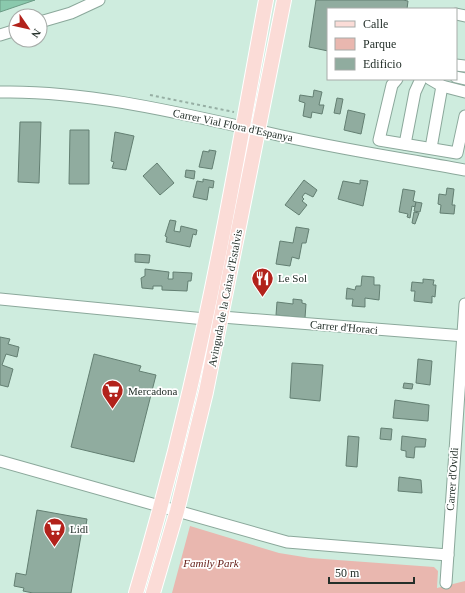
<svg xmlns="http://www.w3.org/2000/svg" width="465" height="593" font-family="Georgia,serif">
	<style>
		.green { fill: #e9b7af }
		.water { fill: #8ac9ad; stroke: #6b9b85 }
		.building { fill: #90ac9f; stroke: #637f72 }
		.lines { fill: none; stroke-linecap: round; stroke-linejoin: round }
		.minor-casing { stroke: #8ba89b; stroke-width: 13 }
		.major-casing { stroke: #fff; stroke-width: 16 }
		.path { stroke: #96aea3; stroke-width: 2; stroke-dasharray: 3 3; stroke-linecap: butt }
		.minor { stroke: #fff; stroke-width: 11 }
		.major { stroke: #fbdcd7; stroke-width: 14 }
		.labels { text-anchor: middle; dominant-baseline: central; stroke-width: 3.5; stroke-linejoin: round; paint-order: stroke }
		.street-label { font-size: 11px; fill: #232f29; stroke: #fff }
		.poi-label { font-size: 11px; fill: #232f29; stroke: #fff; text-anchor: start }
		.park-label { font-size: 11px; font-style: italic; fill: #601711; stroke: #fff }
	</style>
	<rect width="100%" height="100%" fill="#ceecde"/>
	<path class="green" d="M190 526 279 553 310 558 434 567 438 571 437 588 465 581V593H172Z"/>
	<path class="water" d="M0 0H35L0 12Z"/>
	<g class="building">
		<path d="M316 0H403L408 1 407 9H328V51L309 47Z"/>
		<path d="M314 90 322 92 319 105H324L322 114 312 112 311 118 303 116 305 103 299 101 300 95 313 97Z"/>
		<path d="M337 98 343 99 340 114 334 113Z"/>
		<path d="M348 110 365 114 361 134 344 130Z"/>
		<path d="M20 122H41L39 183 18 182Z"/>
		<path d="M70 130H89V184H69Z"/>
		<path d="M115 132 134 136 126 170 112 168 114 162 111 161Z"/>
		<path d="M209 150 216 151 212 169 199 167 203 151 209 152Z"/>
		<path d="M157 163 174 183 160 195 143 176Z"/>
		<path d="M186 170 195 171 194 179 185 177Z"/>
		<path d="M203 179 214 181 213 188 209 187 207 200 193 197 197 181 203 182Z"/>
		<path d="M304 180 317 190 313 197 305 193 302 197 304 199 302 201 307 205 299 215 285 205Z"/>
		<path d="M360 180 368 181 363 206 338 199 343 181 360 184Z"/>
		<path d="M447 188 454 189 452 205H455L454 214 440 213 441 205 438 204 439 194 446 195Z"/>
		<path d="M403 189 415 191 413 201 416 202 415 207 412 206 410 218 407 217 408 214 399 212Z"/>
		<path d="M416 202 422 203 420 212 414 211Z"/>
		<path d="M414 212 419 213 415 224 412 223Z"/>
		<path d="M170 220 176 221 174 231 180 232 181 226 197 230 196 235 193 234 190 247 166 242 167 237 165 236Z"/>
		<path d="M296 227 309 229 306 243H302L299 259 292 257 290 266 276 264 280 241 293 243Z"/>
		<path d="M135 254 150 255 149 263 135 262Z"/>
		<path d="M145 269 169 272 168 279H173V272L192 273 191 281H188L187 291 162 290V286H153V289L142 288 141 278 145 276Z"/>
		<path d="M362 276 374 277V285H380L379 300 365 298V307L352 306 353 299H346L347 288 355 290 356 286H361Z"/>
		<path d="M423 279 434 280 433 285H436L435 297 432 296V303L414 301 415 291H411L412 282 423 283Z"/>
		<path d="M293 299 302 300V303L306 304 305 318 276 315 277 302 293 304Z"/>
		<path d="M0 337 10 339 8 344 19 347 17 357 6 354 2 365 13 369 8 387 0 385Z"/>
		<path d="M94 354 141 366 139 371 156 375 134 462 71 447Z"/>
		<path d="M418 359 432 361 430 385 416 383Z"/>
		<path d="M292 363 323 365 320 401 290 398Z"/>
		<path d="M404 383 413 384 412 389 403 388Z"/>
		<path d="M395 400 429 405 428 421 393 418Z"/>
		<path d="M381 428 392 429 391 440 380 439Z"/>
		<path d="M348 436 359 437 357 467 346 466Z"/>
		<path d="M402 436 426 439 425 447H415L414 458 406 457V451L401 450Z"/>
		<path d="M399 477 421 480 422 493 398 491Z"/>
		<path d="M37 510 87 519 86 525 83 524 71 593H33L23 591 24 588 14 586 16 573 26 575Z"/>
	</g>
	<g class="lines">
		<defs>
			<g id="minor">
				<path d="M456 14 465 16"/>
				<path d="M40 22 71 13 99 0"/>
				<path d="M0 35 16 30"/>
				<path d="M456 65 465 66"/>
				<path d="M456 77 465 79"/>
				<path d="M397 79 392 85 379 140 457 153 465 116"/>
				<path d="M430 79 442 86 465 92"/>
				<path d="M0 92C87 90 184 114 269 133 333 148 400 158 465 170"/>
				<path d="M405 144 415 92 421 79"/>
				<path d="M431 148 442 86"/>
				<path d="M0 299 205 319"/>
				<path d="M222 317 465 336"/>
				<path d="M0 461 287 542 448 555"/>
				<path d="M446 583 465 304"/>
			</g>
			<g id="major">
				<path d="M136 593C156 526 174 458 190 389 220 261 242 130 266 0"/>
				<path d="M153 593 177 511 206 392 284 0"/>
			</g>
		</defs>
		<use href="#minor" class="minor-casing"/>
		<use href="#major" class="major-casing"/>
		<path class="path" d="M150 95 234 112"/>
		<use href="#minor" class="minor"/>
		<use href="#major" class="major"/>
	</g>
	<defs>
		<symbol id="restaurant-pin" viewBox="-11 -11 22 30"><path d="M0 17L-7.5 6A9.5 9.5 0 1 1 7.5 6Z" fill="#b2221b" stroke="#fff"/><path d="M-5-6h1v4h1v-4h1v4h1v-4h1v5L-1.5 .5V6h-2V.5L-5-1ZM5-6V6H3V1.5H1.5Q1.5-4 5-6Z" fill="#fff"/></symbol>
		<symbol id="supermarket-pin" viewBox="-11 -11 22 30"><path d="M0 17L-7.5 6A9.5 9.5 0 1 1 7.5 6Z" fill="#b2221b" stroke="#fff"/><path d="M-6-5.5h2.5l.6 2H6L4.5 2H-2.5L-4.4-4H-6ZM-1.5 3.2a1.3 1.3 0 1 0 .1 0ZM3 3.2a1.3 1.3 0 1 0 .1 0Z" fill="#fff"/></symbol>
	</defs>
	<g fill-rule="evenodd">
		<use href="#restaurant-pin" x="250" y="266" width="25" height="34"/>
		<use href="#supermarket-pin" x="100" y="378" width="25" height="34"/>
		<use href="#supermarket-pin" x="42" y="516" width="25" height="34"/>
	</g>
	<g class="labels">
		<g class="street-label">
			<text transform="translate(233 125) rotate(12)">Carrer Vial Flora d'Espanya</text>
			<text transform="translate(225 298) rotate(-79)">Avinguda de la Caixa d'Estalvis</text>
			<text transform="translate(344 327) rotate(5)">Carrer d'Horaci</text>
			<text transform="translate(452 479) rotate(-86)">Carrer d'Ovidi</text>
		</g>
		<g class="poi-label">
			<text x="278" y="278">Le Sol</text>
			<text x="128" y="391">Mercadona</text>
			<text x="70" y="529">Lidl</text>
		</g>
		<g class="park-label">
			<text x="211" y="563">Family Park</text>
		</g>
	</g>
	<rect x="327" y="8" width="130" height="72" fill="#ffffff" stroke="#a7aca9"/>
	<rect x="335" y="21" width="20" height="6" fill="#fbdcd7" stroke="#a7aca9"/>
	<text x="363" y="28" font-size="12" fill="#232f29">Calle</text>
	<rect x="335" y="38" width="20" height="12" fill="#e9b7af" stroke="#a7aca9"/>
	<text x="363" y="48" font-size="12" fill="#232f29">Parque</text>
	<rect x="335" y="58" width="20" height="12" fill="#90ac9f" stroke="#a7aca9"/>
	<text x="363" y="68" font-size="12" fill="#232f29">Edificio</text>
	<g transform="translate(28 28) rotate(124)"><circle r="19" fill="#ffffff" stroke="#a7aca9"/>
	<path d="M0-3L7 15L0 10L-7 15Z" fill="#b2221b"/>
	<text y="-6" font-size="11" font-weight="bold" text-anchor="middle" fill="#232f29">N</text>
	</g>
	<path d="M329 577v6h85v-6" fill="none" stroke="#232f29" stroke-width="2"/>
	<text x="335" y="577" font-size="12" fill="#232f29" stroke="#ffffff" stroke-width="3" paint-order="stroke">50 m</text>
</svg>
